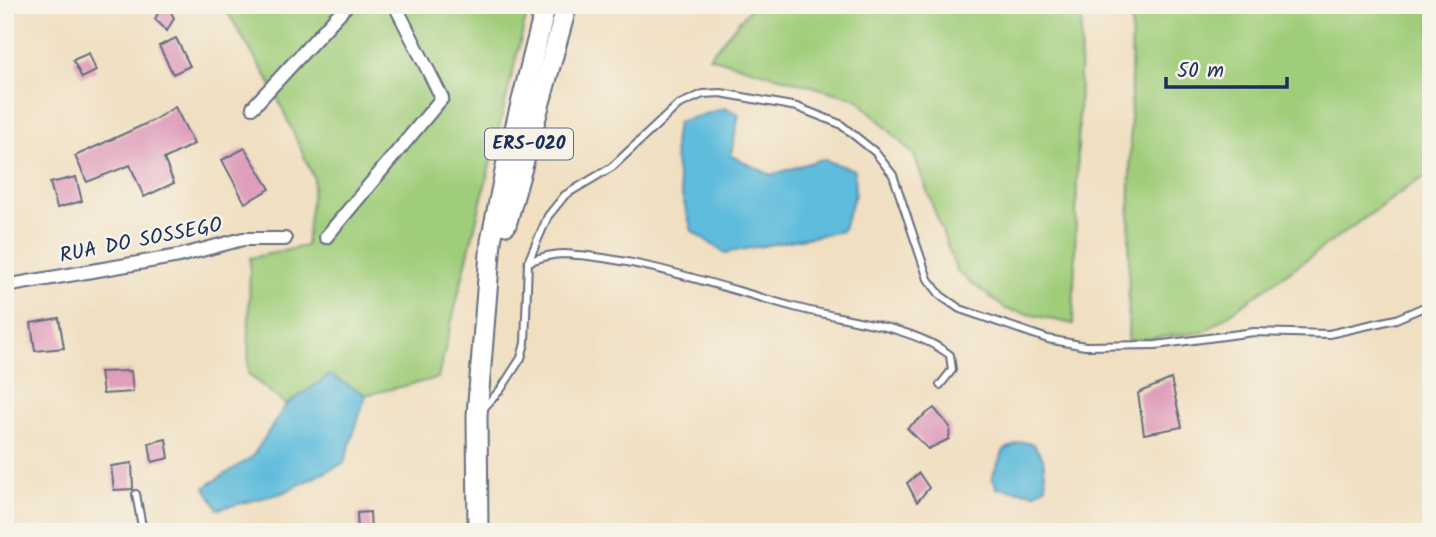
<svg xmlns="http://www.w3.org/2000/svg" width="1436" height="537" font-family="Kalam,sans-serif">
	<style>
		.green { fill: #a0cd7a; stroke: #5e7e6c; stroke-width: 2 }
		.water { fill: #5ebcdc; stroke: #3c769d; stroke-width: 2 }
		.building { fill: #df9ebb }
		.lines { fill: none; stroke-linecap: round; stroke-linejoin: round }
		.lane-casing { stroke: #666d81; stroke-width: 10 }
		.street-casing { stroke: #666d81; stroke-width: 16 }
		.primary-casing { stroke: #666d81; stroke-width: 23 }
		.lane { stroke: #fff; stroke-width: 6 }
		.street { stroke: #fff; stroke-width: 12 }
		.primary { stroke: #fff; stroke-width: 19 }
		.labels { text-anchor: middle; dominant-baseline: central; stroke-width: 5; stroke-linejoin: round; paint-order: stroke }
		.shield { fill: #f7f3e8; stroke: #5d6a87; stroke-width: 2 }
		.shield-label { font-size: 19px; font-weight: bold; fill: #1b2f5e }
		.street-label { font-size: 21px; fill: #1b2f5e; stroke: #f7f3e8 }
	</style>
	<rect width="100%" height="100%" fill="#f7f3e8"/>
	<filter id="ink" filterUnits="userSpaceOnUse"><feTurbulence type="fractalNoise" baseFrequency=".0143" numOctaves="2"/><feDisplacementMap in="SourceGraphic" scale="14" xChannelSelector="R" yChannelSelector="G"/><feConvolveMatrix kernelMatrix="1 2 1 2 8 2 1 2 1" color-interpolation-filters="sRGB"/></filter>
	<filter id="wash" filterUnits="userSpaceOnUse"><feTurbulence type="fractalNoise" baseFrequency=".00686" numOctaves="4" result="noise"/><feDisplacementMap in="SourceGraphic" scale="28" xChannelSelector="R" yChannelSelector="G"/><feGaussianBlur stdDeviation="1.57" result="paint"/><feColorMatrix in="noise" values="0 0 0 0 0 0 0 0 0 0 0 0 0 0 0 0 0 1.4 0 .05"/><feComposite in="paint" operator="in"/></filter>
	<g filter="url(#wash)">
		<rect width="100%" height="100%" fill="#f0dfc1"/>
		<g class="green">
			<path d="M223 5H529L438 378 366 395 330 376 286 405 248 374 250 258 306 246 314 178 272 86Z"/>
			<path d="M753 5H1082L1073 324 1006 309 957 272 914 155 857 99 709 57Z"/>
			<path d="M1132 5H1431V176L1417 181 1204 332 1128 341Z"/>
		</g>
		<g class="water">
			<path d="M725 108 739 114 731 156 771 175 822 159 854 170 855 194 842 231 725 253 692 231C683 197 667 156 678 122Z"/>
			<path d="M330 375 366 395 344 463 282 493 218 509 205 487 252 457 286 405Z"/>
			<path d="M1021 442 1033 444 1043 458 1046 486 1036 493 997 488 992 477 1004 450Z"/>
		</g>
		<g id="blocks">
			<g class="building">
				<path d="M164 10 171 12 174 18 167 31 155 19 158 13Z"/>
				<path d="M176 38 190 66 173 74 159 46Z"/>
				<path d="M89 53 96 71 82 78 73 60Z"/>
				<path d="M175 107 194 144 164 159 174 183 144 197 130 165 87 182 75 156 152 121Z"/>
				<path d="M245 148 270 189 245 203 222 160Z"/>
				<path d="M76 177 82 201 57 208 50 183Z"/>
				<path d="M59 318 64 348 35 351 31 323Z"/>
				<path d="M131 371 133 392 103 394 100 372Z"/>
				<path d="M1171 379 1182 427 1144 434 1138 393Z"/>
				<path d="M934 408 950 427 949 439 928 449 907 428Z"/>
				<path d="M166 439 169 458 152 462 149 443Z"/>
				<path d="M132 463 133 489 114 490 111 466Z"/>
				<path d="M919 473 929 488 917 502 907 483Z"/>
				<path d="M370 512 371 532H358L357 513Z"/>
			</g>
		</g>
	</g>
	<g filter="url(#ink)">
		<use href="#blocks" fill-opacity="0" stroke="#666d81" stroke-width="2"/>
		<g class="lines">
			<defs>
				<g id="lane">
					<path d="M528 262C541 257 551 254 564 254 644 258 722 288 798 308 845 320 913 326 950 355L952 370 940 385"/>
					<path d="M483 409 501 389 521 358 525 343 528 262 548 216 565 195 612 167 678 105 703 94 721 93 797 107 840 124 875 152 893 175 928 279 941 296 960 309 1048 339 1085 346 1156 345 1254 332 1329 334 1396 319 1431 304"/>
					<path d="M136 494 143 532"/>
				</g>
				<g id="street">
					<path d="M253 107 347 5"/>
					<path d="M326 237 442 98 395 5"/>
					<path d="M5 286 179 256 243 239H285"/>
				</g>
				<g id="primary">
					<path d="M506 225 567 5"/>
					<path d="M478 532 477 415 491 241 509 152 546 5"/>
				</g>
			</defs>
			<use href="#lane" class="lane-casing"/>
			<use href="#street" class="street-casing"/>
			<use href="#primary" class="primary-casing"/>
			<use href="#lane" class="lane"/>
			<use href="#street" class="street"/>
			<use href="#primary" class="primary"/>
		</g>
	</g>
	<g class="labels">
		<rect class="shield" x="485" y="128.5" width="88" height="31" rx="5"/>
		<g class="shield-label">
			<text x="529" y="144">ERS-020</text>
		</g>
		<g class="street-label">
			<text transform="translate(141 241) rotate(-11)">RUA DO SOSSEGO</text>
		</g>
	</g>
	<rect width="1436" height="537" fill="none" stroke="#f7f3e8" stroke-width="28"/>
	<path d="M1166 77v10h121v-10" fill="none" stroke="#1b2f5e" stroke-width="3.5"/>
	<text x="1177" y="77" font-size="21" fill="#1b2f5e" stroke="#f7f3e8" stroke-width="5" paint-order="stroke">50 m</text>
</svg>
